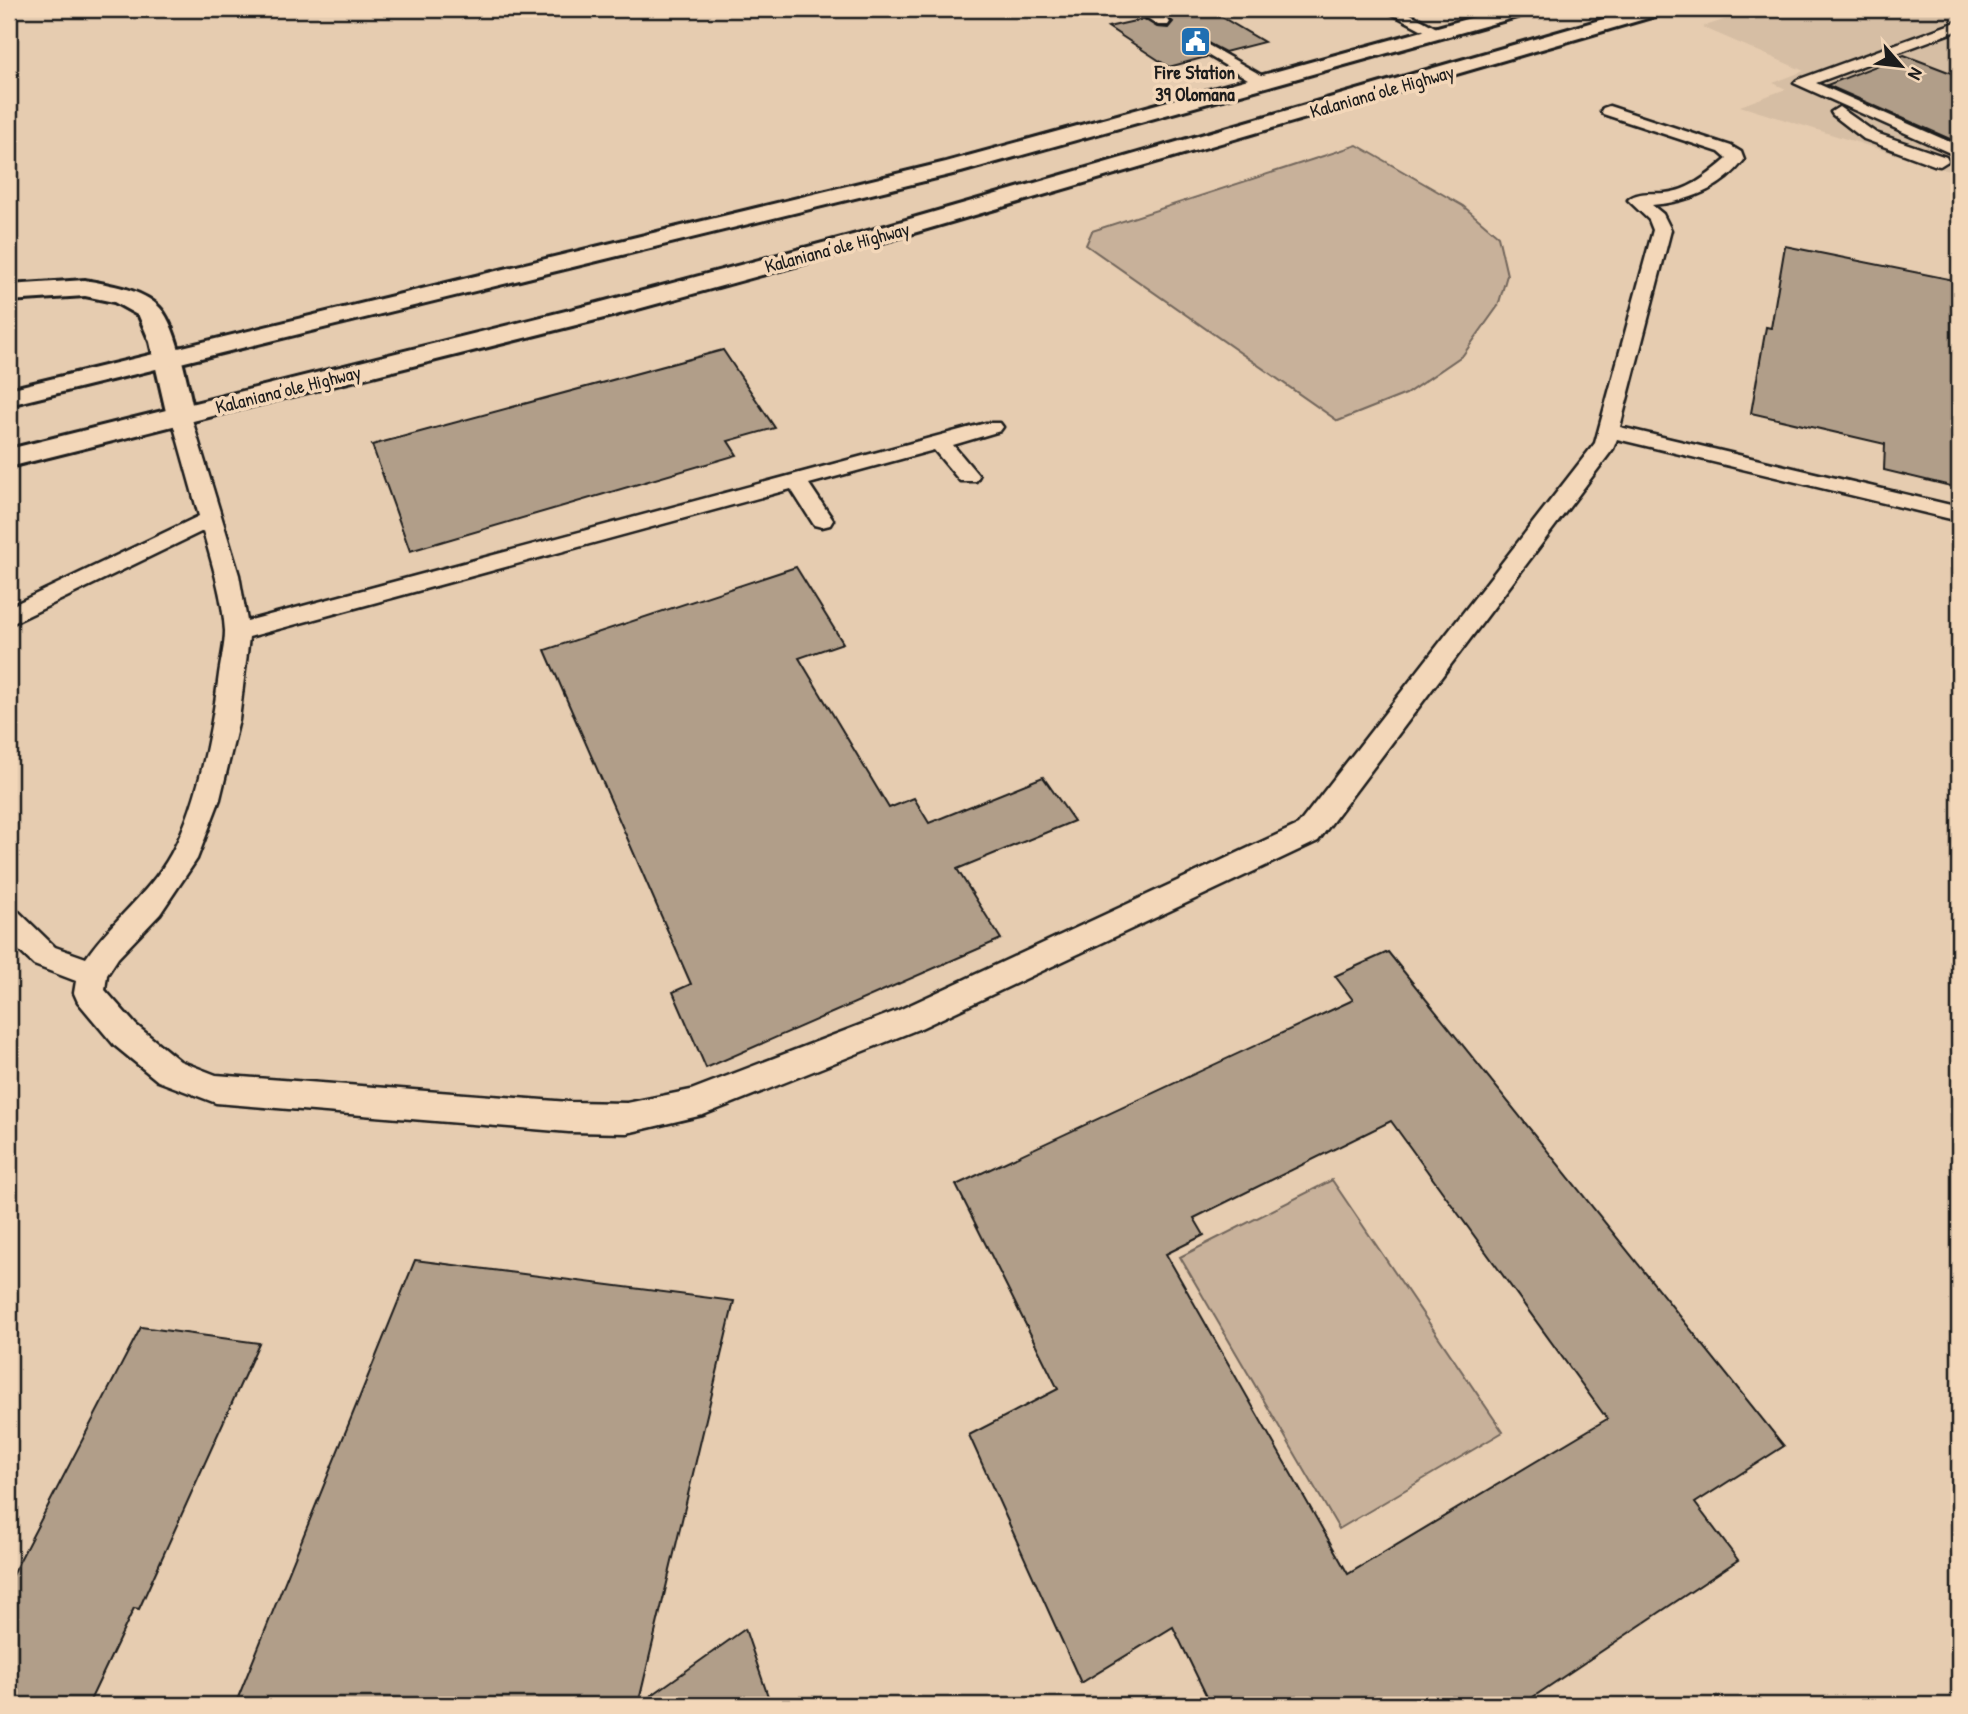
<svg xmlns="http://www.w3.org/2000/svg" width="1968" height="1714" font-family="'Patrick Hand',sans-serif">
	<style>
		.built { fill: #d6bea4 }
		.green { fill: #c8b19a; stroke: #72665b; stroke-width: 2 }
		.building { fill: #b19e89; stroke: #1c1c1c; stroke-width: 2; fill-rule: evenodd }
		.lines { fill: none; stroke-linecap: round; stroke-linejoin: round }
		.lane-casing { stroke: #1c1c1c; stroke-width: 5 }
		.street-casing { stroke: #1c1c1c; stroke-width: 6 }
		.primary-casing { stroke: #1c1c1c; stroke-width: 6 }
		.lane { fill: #f3d7b9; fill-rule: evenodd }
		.street { fill: #f3d7b9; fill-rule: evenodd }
		.primary { fill: #f3d7b9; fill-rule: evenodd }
		.labels { text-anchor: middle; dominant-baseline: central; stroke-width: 7; stroke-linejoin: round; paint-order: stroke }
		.far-poi-label { font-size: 19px; font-weight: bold; fill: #1c1c1c; stroke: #f3d7b9 }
		.far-street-label { font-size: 19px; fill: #1c1c1c; stroke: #f3d7b9 }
	</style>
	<rect width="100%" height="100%" fill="#e6ccb0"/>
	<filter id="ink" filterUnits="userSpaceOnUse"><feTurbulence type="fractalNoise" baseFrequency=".0143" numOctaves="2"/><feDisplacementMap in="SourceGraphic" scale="14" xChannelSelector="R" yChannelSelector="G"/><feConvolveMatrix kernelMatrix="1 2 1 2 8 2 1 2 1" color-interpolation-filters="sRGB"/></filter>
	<g filter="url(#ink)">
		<path class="built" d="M1758 9H1959V174L1740 106 1786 89 1773 83 1804 71 1702 27Z"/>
		<g class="green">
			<path d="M1357 145 1463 206 1498 236 1507 275 1498 306 1463 355 1406 394 1338 421 1086 245 1092 231Z"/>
			<path d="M1332 1180 1503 1432 1339 1529 1180 1257Z"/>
		</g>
		<g class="building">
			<path d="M1184 9H1208L1264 42 1225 52 1198 38 1190 45 1206 57 1169 67 1108 27 1144 19 1157 27 1168 28 1173 22 1163 14Z"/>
			<path d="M1904 55 1959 76V143L1827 85Z"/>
			<path d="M1785 246 1959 281V488L1884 470 1885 444 1751 413 1766 327 1771 328Z"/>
			<path d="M723 350 775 428 728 441 737 455 410 551 372 445Z"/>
			<path d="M796 567 843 643 799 658 889 808 914 798 929 823 1043 777 1074 821 957 869 1001 939 706 1068 673 992 691 984 545 650Z"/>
			<path d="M1388 952 1784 1446 1695 1503 1738 1560 1521 1705H1211L1173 1627 1081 1683 969 1435 1058 1389 956 1185 1353 1000 1335 976ZM1391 1121 1607 1419 1348 1574 1166 1254 1204 1235 1194 1218Z"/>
			<path d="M415 1260 734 1301 638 1705 745 1629 771 1705H235Z"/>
			<path d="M141 1327 259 1343 139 1609 134 1608 88 1705H9V1581Z"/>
		</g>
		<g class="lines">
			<defs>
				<g id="lane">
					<path d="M1134 9H1151L1170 22 1168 25H1158Z"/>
					<path d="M1383 9H1401L1446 33 1444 36H1434Z"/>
					<path d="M1959 21V30L1816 83 1959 146V157L1794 83 1797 80Z"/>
					<path d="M1199 40 1268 79 1271 82 1263 87 1258 85 1194 47 1192 44Z"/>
					<path d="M1609 106 1731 146 1741 152 1744 160C1722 189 1688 202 1652 205L1663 214 1671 230 1620 427 1959 507V521L1617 439 1613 449 1318 841 921 1028 703 1115 627 1133 569 1132 216 1103 158 1081 114 1045 78 1002 74 993 76 981 34 965 9 941V908L19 912 55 947 86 958C111 921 149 894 171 854 198 805 212 730 219 674 221 660 225 645 225 631 223 598 212 563 203 531L9 625V607L199 516 171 416 174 412H188L191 416 239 575 247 621 986 423H1000L1003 427 1000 431 953 445 979 476 976 481H960L934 450 809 484 833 520 830 525 822 527 814 525 791 489 249 637 239 720 220 799 197 859 160 914 118 958 107 975 105 990 136 1025 180 1061 216 1075 569 1102 627 1103 691 1090 899 1010 1298 825 1595 443 1653 230 1649 220 1628 200C1636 191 1654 194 1665 193 1690 191 1709 174 1727 159L1719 152 1603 114 1601 111 1603 108Z"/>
					<path d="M1839 107 1876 133 1946 157 1948 161 1940 166 1934 165 1864 139 1833 115 1831 112Z"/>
				</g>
				<path id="street" d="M85 280C109 285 143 289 160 308 178 327 188 389 195 416L191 422 181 425 171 422 167 416 150 342 139 316 114 302 85 296 9 301V285Z"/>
				<g id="primary">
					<path d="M1503 9H1534L1531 13 961 172 9 405V389L946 162Z"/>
					<path d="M1638 9H1668L1665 13 886 241 612 316 9 467V449L594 304 868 231Z"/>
				</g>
			</defs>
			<use href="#lane" class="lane-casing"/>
			<use href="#street" class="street-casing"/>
			<use href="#primary" class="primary-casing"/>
			<use href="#lane" class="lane"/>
			<use href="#street" class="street"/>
			<use href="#primary" class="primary"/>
		</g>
	</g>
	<defs>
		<symbol id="civic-square" viewBox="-11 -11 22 22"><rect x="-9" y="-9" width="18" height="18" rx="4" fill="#1f6fb2" stroke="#f3d7b9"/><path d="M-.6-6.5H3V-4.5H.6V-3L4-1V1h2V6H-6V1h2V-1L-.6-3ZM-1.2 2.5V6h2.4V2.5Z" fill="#fff"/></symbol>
	</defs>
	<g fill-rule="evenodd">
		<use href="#civic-square" x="1178" y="24" width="35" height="35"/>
	</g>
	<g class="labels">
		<g class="far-poi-label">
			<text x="1195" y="72">Fire Station<tspan x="1195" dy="22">39 Olomana</tspan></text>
		</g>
		<g class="far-street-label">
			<text transform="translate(1382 91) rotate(-16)">Kalaniana’ole Highway</text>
			<text transform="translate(837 247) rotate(-15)">Kalaniana’ole Highway</text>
			<text transform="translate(288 389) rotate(-14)">Kalaniana’ole Highway</text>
		</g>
	</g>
	<rect width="1968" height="1714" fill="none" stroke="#f3d7b9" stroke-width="35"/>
	<rect x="18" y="18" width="1933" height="1679" fill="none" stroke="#1c1c1c" stroke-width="2.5" filter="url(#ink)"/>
	<g transform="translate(1901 66) rotate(118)" stroke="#f3d7b9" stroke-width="5" paint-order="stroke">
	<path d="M0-5L12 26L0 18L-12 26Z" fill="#1c1c1c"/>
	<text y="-10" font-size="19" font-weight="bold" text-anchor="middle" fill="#1c1c1c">N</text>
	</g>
</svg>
